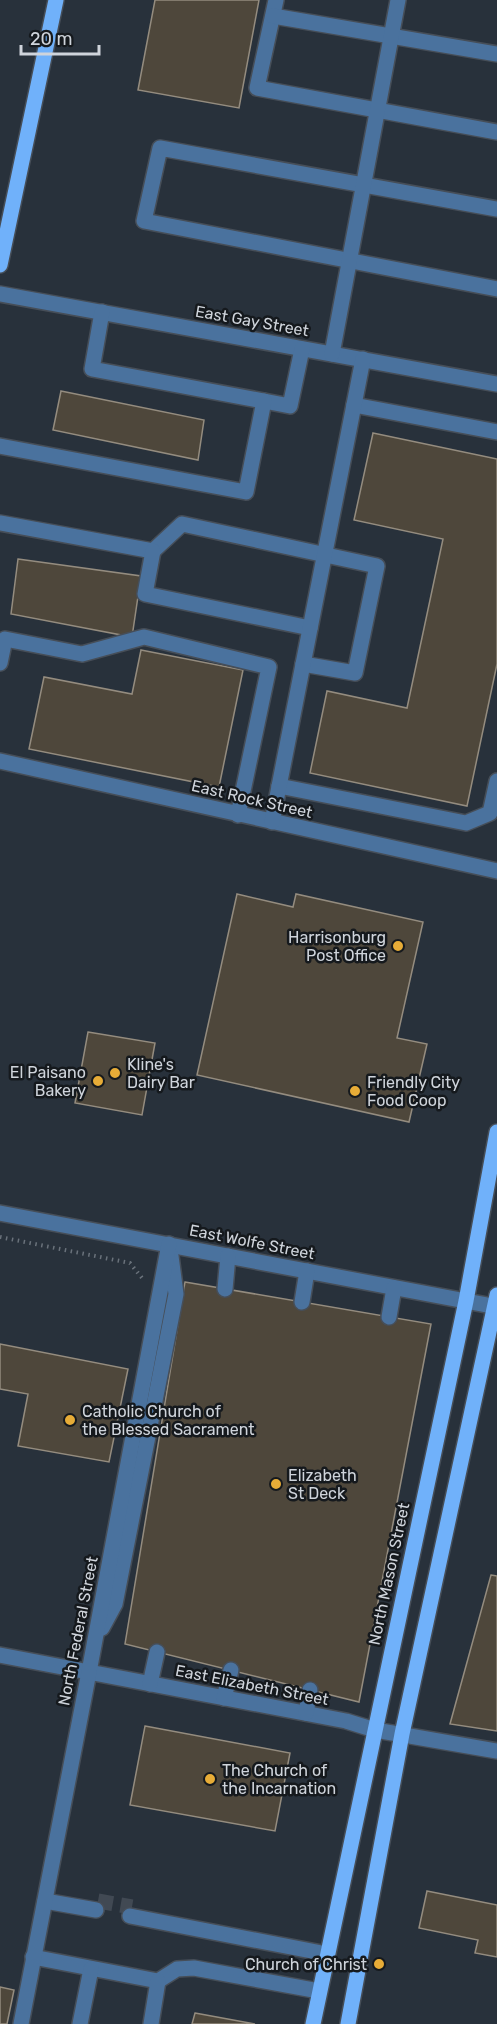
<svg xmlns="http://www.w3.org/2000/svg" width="497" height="2024" font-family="Rubik,sans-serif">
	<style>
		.building { fill: #4e473b; stroke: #948c7f; stroke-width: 1.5 }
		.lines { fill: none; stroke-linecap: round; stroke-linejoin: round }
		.minor-tunnel { stroke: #414953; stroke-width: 15; stroke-dasharray: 15 8; stroke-linecap: butt }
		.minor-casing { stroke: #464e58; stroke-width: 18 }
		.major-casing { stroke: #464e58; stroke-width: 18 }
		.path { stroke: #6a727b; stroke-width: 4; stroke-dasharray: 1.5 4.5; stroke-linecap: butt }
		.minor { stroke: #4a729e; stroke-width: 15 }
		.major { stroke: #70b1fa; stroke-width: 15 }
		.poi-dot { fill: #e7ac37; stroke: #15191d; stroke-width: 2 }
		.labels { text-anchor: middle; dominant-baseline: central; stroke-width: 5; stroke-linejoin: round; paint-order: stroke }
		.street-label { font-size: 16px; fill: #cfd4db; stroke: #15191d }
		.poi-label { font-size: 16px; fill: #cfd4db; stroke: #15191d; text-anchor: start }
	</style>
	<rect width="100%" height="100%" fill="#28313b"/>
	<g class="building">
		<path d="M155 0H259L239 108 138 90Z"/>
		<path d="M61 391 204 420 198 460 53 430Z"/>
		<path d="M373 433 497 459V664L467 806 310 773 327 691 407 708 443 539 354 520Z"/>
		<path d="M18 559 141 576 132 637 11 614Z"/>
		<path d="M141 650 243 670 219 787 29 749 44 677 132 694Z"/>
		<path d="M237 894 293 907 296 894 423 922 397 1038 427 1044 409 1122 197 1075Z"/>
		<path d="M88 1032 155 1043 142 1115 75 1103Z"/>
		<path d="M185 1282 431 1324 359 1702 125 1644Z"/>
		<path d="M0 1344 128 1369 109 1462 18 1446 28 1394 0 1389Z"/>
		<path d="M491 1575 497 1576V1731L450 1724Z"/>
		<path d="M145 1726 290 1753 275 1831 130 1805Z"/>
		<path d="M427 1891 497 1905V1957L475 1953 478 1940 419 1928Z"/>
		<path d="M0 1987 14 1990 7 2024H0Z"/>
		<path d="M195 2013 255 2024H192Z"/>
	</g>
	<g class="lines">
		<path class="minor-tunnel" d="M98 1901 132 1907"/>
		<defs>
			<g id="minor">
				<path d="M276 0 257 88 497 132"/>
				<path d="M273 16 497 54"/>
				<path d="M497 209 160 148 144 221 497 289"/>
				<path d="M0 294 497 384"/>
				<path d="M332 354 398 0"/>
				<path d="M264 401 290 406 302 349"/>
				<path d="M354 405 497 432"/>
				<path d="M0 446 246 492 264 401 92 369 102 312"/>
				<path d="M0 523 153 551 182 524 377 566 355 673 303 664"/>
				<path d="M153 551 145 594 310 628"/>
				<path d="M0 663 5 639 82 654 144 637 269 667 238 815"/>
				<path d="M0 761 497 871"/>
				<path d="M279 786 466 823 490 813 497 781"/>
				<path d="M272 822 363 359"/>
				<path d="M0 1213 497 1307"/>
				<path d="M225 1289 228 1256"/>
				<path d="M302 1302 307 1271"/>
				<path d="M389 1317 394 1288"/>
				<path d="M102 1628 115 1604 176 1294 171 1256"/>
				<path d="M0 1655 346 1721 375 1730 497 1751"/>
				<path d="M150 1684 157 1652"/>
				<path d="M224 1698 231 1670"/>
				<path d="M306 1713 310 1690"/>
				<path d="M45 1901 96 1910"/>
				<path d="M130 1916 327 1954"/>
				<path d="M33 1957 158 1981 177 1969 194 1968 319 1991"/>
				<path d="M21 2024 89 1672 169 1244"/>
				<path d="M80 2024 91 1969"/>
				<path d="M151 2024 158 1981"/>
			</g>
			<g id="major">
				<path d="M0 265 56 0"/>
				<path d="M313 2024 466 1301 497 1132"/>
				<path d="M348 2024 402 1734 497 1295"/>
			</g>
		</defs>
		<use href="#minor" class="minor-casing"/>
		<use href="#major" class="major-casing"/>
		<path class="path" d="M0 1237 130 1263 142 1278"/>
		<use href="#minor" class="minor"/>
		<use href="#major" class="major"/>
	</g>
	<g class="poi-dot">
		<circle cx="398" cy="946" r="6"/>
		<circle cx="115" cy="1073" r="6"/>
		<circle cx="98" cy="1081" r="6"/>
		<circle cx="355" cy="1091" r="6"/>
		<circle cx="70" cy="1420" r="6"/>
		<circle cx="276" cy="1484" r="6"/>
		<circle cx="210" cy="1779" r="6"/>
		<circle cx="379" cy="1964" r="6"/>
	</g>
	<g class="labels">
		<g class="street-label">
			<text transform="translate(252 321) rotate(10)">East Gay Street</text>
			<text transform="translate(252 799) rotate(13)">East Rock Street</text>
			<text transform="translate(252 1242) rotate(11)">East Wolfe Street</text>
			<text transform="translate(389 1574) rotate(-78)">North Mason Street</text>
			<text transform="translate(78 1631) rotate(-79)">North Federal Street</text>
			<text transform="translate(252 1685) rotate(11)">East Elizabeth Street</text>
		</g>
		<g class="poi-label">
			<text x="386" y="937" text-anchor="end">Harrisonburg<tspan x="386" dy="18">Post Office</tspan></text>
			<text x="127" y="1064">Kline's<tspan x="127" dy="18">Dairy Bar</tspan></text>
			<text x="86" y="1072" text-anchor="end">El Paisano<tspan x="86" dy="18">Bakery</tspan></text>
			<text x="367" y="1082">Friendly City<tspan x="367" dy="18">Food Coop</tspan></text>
			<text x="82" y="1411">Catholic Church of<tspan x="82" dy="18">the Blessed Sacrament</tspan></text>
			<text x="288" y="1475">Elizabeth<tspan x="288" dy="18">St Deck</tspan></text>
			<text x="222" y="1770">The Church of<tspan x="222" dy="18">the Incarnation</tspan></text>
			<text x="367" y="1964" text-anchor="end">Church of Christ</text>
		</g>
	</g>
	<path d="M21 45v9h78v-9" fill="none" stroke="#cfd4db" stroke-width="3"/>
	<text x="30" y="45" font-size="18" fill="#cfd4db" stroke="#15191d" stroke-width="4.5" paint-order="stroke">20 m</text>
</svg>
